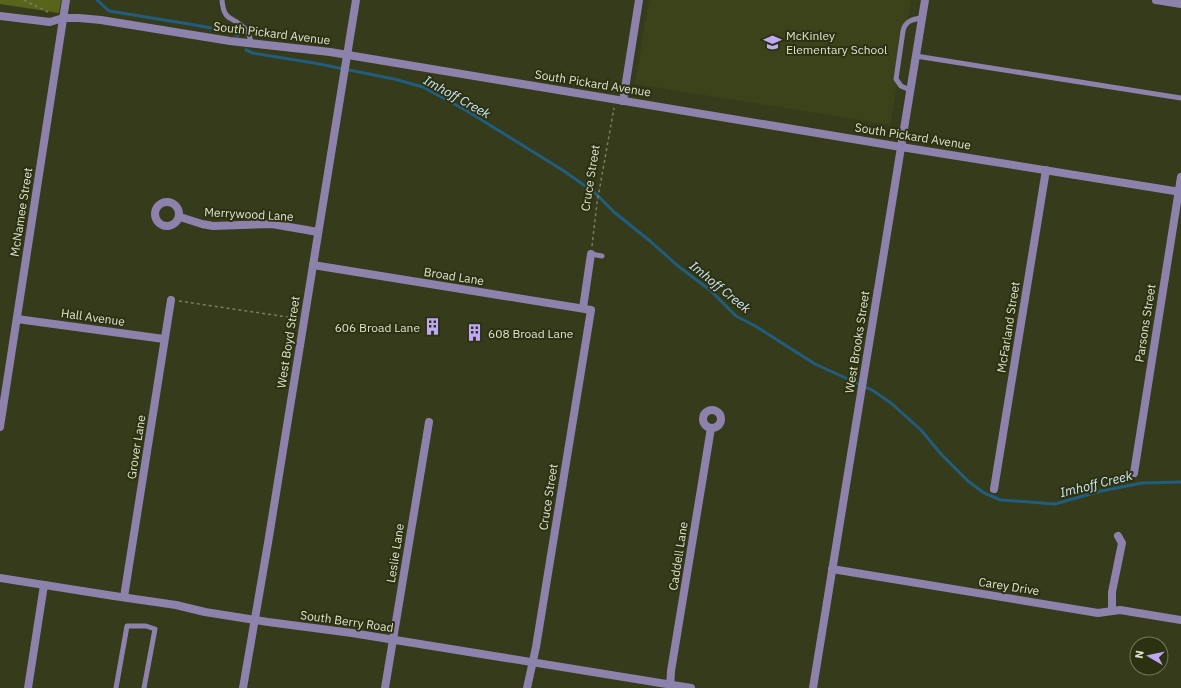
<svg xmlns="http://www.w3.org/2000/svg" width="1181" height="688" font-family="'IBM Plex Sans',sans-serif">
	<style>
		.built { fill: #3c431a }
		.green { fill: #58631c }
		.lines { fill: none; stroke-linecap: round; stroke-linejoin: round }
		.stream { stroke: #205d7f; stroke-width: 3 }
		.path { stroke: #7a7e63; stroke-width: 1.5; stroke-dasharray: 3 3; stroke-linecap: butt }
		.service { stroke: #8d82ab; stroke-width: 5 }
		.minor { stroke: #8d82ab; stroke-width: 8 }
		.tertiary { stroke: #8d82ab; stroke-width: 8 }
		.labels { text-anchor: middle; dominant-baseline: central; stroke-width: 4; stroke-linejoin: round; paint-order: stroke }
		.street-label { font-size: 12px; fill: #dfe3d0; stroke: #2c3111 }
		.poi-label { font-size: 12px; fill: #dfe3d0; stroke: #2c3111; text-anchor: start }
		.water-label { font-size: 13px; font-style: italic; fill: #cee6f6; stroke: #2c3111 }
	</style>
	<rect width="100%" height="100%" fill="#363b1b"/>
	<path class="built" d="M649 0H911L890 125 635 84Z"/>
	<path class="green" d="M0 0H61L59 13 0 4Z"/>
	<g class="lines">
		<g class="stream">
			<path d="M97 0 109 11 195 25 232 32 238 36"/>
			<path d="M246 50 253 53 314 63 394 79 423 87 467 111 564 171 595 193 614 212 650 241 678 266 710 290 736 316 757 327 815 364 872 390 891 403 921 430 941 454 968 481 984 493 1001 500 1055 504 1101 491 1142 483 1181 482"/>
		</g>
		<g class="path">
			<path d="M24 0 50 13"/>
			<path d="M592 246 597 203 614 108"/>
			<path d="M179 301 294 318"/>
		</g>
		<g class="service">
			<path d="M222 0C224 24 234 15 246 30 249 33 250 39 252 44"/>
			<path d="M916 56 1181 98"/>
			<path d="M910 90 901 86 896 79 903 31C905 21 913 19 922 18"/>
			<path d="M591 254 602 256"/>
			<path d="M116 688 127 626H146L155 629 144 688"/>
		</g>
		<g class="minor">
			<path d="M0 16 50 22 63 18H79L101 20 230 41 330 52 901 147"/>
			<path d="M623 101 639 0"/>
			<circle cx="167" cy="214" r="12"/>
			<path d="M180 217 202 224 213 226 272 224 318 232"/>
			<path d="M313 265 591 310 536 647 527 688"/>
			<path d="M583 308 591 254"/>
			<path d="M17 319 164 339"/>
			<circle cx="712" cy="419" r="9"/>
			<path d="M0 427 66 0"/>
			<path d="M1134 473 1181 177"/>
			<path d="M994 489 1046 170"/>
			<path d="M832 569 1098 613 1120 610 1181 620"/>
			<path d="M124 597 171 300"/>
			<path d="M1112 610V592L1122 543 1118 536"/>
			<path d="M28 688 44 585"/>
			<path d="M385 688 429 422"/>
			<path d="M670 688 671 671 711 428"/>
			<path d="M813 688 925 0"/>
		</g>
		<g class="tertiary">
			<path d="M1156 0 1181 4"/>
			<path d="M901 147 1181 192"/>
			<path d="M0 578 114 596 176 605 205 612 268 622 352 633 691 688"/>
			<path d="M243 688 268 543 356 0"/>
		</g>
	</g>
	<defs>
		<symbol id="school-bare" viewBox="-9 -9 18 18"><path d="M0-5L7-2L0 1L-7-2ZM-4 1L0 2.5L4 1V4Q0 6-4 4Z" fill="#bfa9f4" stroke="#2c3111" stroke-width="2.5" paint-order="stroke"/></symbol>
		<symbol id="building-bare" viewBox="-9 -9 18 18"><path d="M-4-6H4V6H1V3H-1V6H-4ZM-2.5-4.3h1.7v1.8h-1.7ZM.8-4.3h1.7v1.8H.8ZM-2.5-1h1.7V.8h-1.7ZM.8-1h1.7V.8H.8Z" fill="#bfa9f4" stroke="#2c3111" stroke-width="2.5" paint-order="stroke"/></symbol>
	</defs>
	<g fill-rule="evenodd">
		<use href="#school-bare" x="760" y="30" width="25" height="25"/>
		<use href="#building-bare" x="420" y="314" width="25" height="25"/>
		<use href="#building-bare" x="462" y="320" width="25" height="25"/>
	</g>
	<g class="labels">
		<g class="street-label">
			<text transform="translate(272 33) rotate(7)">South Pickard Avenue</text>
			<text transform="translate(593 83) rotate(9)">South Pickard Avenue</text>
			<text transform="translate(913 136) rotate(9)">South Pickard Avenue</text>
			<text transform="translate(590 178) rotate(-81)">Cruce Street</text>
			<text transform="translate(21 212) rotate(-81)">McNamee Street</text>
			<text transform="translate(249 214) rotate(3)">Merrywood Lane</text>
			<text transform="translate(454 276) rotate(9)">Broad Lane</text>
			<text transform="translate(93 317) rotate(8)">Hall Avenue</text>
			<text transform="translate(1145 323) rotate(-81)">Parsons Street</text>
			<text transform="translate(1008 327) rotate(-81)">McFarland Street</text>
			<text transform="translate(288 342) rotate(-81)">West Boyd Street</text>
			<text transform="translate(857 342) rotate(-81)">West Brooks Street</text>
			<text transform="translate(136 447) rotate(-81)">Grover Lane</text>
			<text transform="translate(548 497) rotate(-81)">Cruce Street</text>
			<text transform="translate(395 553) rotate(-81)">Leslie Lane</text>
			<text transform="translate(678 556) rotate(-81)">Caddell Lane</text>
			<text transform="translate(1009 586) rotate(9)">Carey Drive</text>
			<text transform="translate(347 621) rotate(8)">South Berry Road</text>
		</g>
		<g class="poi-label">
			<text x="786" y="35">McKinley<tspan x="786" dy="14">Elementary School</tspan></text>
			<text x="420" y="327" text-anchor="end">606 Broad Lane</text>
			<text x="488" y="333">608 Broad Lane</text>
		</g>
		<g class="water-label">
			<text transform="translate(457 97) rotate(29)">Imhoff Creek</text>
			<text transform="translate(720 287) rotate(39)">Imhoff Creek</text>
			<text transform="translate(1096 484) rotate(-14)">Imhoff Creek</text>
		</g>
	</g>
	<g transform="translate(1149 656) rotate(279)"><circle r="19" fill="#2c3111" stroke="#74785d"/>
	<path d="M0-3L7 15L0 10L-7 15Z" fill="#bfa9f4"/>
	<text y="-6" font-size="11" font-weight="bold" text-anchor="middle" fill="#dfe3d0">N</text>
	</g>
</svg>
